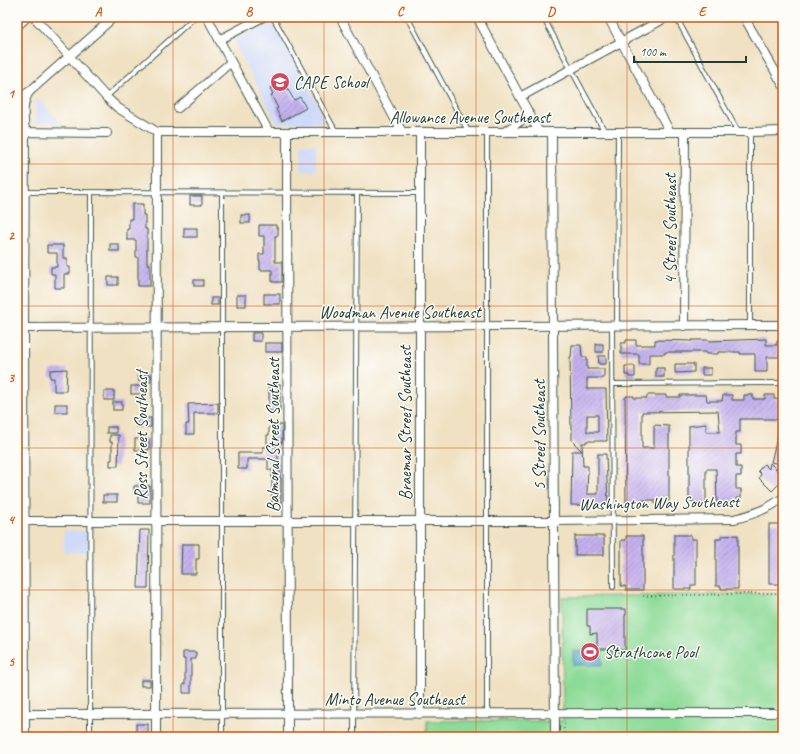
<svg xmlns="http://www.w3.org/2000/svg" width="800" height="754" font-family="Caveat,sans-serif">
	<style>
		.built { fill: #cfdaf9 }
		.green { fill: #8ddb98; stroke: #568c66 }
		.water { fill: url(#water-waves); stroke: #3b7483 }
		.building { fill: url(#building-hatch); fill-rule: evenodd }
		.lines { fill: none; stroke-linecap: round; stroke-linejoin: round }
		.lane-casing { stroke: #3e5649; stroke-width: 6 }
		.street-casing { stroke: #3e5649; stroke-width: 10 }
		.path { stroke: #3e5649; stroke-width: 1.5; stroke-dasharray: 1 3; stroke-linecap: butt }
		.lane { stroke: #fff; stroke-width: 4 }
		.street { stroke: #fff; stroke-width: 8 }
		.grid { fill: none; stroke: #d45610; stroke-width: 1; stroke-opacity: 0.55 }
		.labels { text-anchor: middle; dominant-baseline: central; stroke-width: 3; stroke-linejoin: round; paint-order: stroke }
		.poi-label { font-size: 17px; fill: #1f3d34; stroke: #fdfcf7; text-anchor: start }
		.street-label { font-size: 17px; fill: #1f3d34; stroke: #fdfcf7 }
		.neatline { fill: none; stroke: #d45610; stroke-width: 1.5 }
		.grid-label { font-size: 13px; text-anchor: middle; font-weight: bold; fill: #d45610 }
	</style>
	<defs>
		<pattern id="water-waves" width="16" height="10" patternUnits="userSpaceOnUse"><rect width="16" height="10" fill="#57aad2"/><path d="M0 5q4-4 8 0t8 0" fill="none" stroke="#478cab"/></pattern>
		<pattern id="building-hatch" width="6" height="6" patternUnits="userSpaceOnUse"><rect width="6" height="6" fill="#c5b0ee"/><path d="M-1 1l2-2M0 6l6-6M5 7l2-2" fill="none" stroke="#9f90c2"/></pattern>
	</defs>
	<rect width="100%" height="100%" fill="#fdfcf7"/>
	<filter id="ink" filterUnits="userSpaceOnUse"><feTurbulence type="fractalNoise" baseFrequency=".025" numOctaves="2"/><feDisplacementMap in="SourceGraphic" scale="8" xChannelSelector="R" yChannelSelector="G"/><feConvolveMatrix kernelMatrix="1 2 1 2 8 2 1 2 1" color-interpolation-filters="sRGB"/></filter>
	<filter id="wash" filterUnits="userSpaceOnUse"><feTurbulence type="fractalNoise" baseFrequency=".012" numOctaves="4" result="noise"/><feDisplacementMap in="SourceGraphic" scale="16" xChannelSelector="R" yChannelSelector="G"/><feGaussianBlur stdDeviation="0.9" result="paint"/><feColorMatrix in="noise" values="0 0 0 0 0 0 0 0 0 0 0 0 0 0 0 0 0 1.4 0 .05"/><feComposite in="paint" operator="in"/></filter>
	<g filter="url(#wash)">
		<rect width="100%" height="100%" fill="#f0e1c2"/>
		<g class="built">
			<path d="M272 20 328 123H277L233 41Z"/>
			<path d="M39 98V99L61 123H35V103Z"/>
			<rect x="301" y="144" width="15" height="27"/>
			<rect x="64" y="531" width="24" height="21"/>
		</g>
		<path class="green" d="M783 593V737H427V721H563L562 597Z"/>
		<rect class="water" x="573" y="651" width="29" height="14"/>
		<g id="blocks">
			<g class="building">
				<path d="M283 81 294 100 300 97 306 108 282 121 276 109 278 108 271 95 273 94 270 88Z"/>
				<rect x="190" y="196" width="12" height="9"/>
				<path d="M132 204H143V215H145V229H147V264H150V286H138V257H136V240H127V229H129V219H132Z"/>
				<rect x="241" y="215" width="9" height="8"/>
				<path d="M259 225H276V228H278V236H275V262H282V282H272V270H260V261H259V254H264V236H259Z"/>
				<rect x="184" y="228" width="13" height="9"/>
				<rect x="110" y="244" width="9" height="7"/>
				<path d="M47 245H63V258H67V267H70V274H64V288H55V274H51V267H57V253H47Z"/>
				<rect x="108" y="277" width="10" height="8"/>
				<rect x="194" y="280" width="9" height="6"/>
				<rect x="264" y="294" width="16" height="10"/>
				<rect x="237" y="295" width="9" height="11"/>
				<rect x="211" y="298" width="7" height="7"/>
				<rect x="252" y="333" width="9" height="8"/>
				<path d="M766 339V345H777V341H783L782 357H767V372H755V354H740V352H718V354H706V352H665V354H649V364H639V354H621V343H626V340H636V345H655V340L692 341V340H709V341Z"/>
				<rect x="265" y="343" width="17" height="9"/>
				<rect x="596" y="344" width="7" height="8"/>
				<path d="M572 345H581L582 357H587V369H604V378H587V389H606L607 441H586V443H582L583 466H588L587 494H598V454H606L608 506 571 505 572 451H582L572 441V429H571L570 357H571ZM587 415H598V432H587Z"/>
				<path d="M598 356H606V364H599Z"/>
				<path d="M675 364H694V372L675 373Z"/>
				<path d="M625 366H635V377H629V375H625Z"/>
				<rect x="656" y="368" width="8" height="9"/>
				<rect x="702" y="368" width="9" height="7"/>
				<path d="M67 369 66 391H54V378H50V370Z"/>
				<path d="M138 375H151V382H139Z"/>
				<rect x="269" y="384" width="11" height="27"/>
				<rect x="131" y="386" width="12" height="8"/>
				<rect x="104" y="391" width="10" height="9"/>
				<path d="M647 395H666V397H680V395H706L707 401H722L723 395H732V400H744V395H753V399H765V395H774V399L783 400V419H740V432H736V445H741V454H736V467H741V476H736V489H741V498H736L735 503H717L716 469H706V503H694V501H689V426L706 424V432H720L718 411 642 412V448H654V425L669 426V501H664V504H655V500H643V505H629V504H626L625 398H626V396H634V398H647Z"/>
				<rect x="113" y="402" width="9" height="8"/>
				<path d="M218 403V413H194V434H186V424H189L188 404Z"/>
				<rect x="55" y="404" width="12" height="8"/>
				<rect x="137" y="418" width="14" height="9"/>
				<path d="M781 422 783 423V465L771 462Z"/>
				<path d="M272 425H282V443H278V462H280V478H281V502H272V470H268V459H247V469H238V453H263V447H267V435H269V427H272Z"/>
				<rect x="107" y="427" width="9" height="6"/>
				<path d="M110 435H119L118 466H110V460H112V442H110Z"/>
				<rect x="135" y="439" width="14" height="11"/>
				<path d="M770 463 783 476V480L772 491 759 478 761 474 758 471 764 464 769 469Z"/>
				<path d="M134 486H150V503H138V493H134Z"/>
				<rect x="103" y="495" width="14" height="7"/>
				<rect x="769" y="524" width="14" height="60"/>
				<path d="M140 530H149L148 588H138Z"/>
				<path d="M674 535H691V539H696V585H691V589H674Z"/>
				<path d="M738 535V589H721V586H716V539H721V536Z"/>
				<rect x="575" y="536" width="29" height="19"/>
				<path d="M626 536H643V590H626V586H621V540H626Z"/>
				<path d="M182 544H199V559H196V574H181Z"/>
				<path d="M587 609H626V615H625V650H619V655H612V649H597V633L590 634V626H587Z"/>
				<path d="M183 652H196V659H191V693H183V684H185V659H183Z"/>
				<rect x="141" y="680" width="9" height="6"/>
				<rect x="136" y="724" width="12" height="9"/>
			</g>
		</g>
	</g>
	<g filter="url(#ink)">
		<use href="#blocks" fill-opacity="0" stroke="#3e5649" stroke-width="1"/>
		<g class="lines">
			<defs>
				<g id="lane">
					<path d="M273 17 336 132"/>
					<path d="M407 17 468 131"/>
					<path d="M543 17 605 132"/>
					<path d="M676 17 738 132"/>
					<path d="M17 29 30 17"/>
					<path d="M106 97 195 17"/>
					<path d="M487 132V713"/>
					<path d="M17 192 420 193"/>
					<path d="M222 193V737"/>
					<path d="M750 325V132"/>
					<path d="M612 326 613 587"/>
					<path d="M617 326 618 132"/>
					<path d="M612 384 783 383"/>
					<path d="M90 737 91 193"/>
					<path d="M354 737 357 193"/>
				</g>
				<g id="street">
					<path d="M34 17 106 97 118 108 157 132"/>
					<path d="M207 17 269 132"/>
					<path d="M340 17 402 132"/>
					<path d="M477 17 539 132"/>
					<path d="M608 17 670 132"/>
					<path d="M744 17 783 85"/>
					<path d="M219 40 263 17"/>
					<path d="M520 97 667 17"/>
					<path d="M17 99 29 92 114 17"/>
					<path d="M178 108 231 62"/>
					<path d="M17 132 107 133"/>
					<path d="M157 132H750L783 131"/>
					<path d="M287 132 288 737"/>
					<path d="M504 132 530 115"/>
					<path d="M552 132 555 737"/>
					<path d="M684 326 685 132"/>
					<path d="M17 328 783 325"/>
					<path d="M17 521H554L734 519C752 515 768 509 783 498"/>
					<path d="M17 714 773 713"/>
					<path d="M420 714V132"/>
					<path d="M25 737 24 328 25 132C24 118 21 105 29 92"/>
					<path d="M156 737 157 132"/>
				</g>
			</defs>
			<use href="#lane" class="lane-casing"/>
			<use href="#street" class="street-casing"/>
			<g class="path">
				<path d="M643 596 783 593"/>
				<path d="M564 737V721"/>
			</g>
			<use href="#lane" class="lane"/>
			<use href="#street" class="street"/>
		</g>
	</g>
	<path class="grid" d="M173 17V737M324 17V737M476 17V737M627 17V737M17 164H783M17 306H783M17 448H783M17 590H783"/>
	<defs>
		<symbol id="school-disc" viewBox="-11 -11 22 22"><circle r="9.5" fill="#d1495b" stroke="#fdfcf7"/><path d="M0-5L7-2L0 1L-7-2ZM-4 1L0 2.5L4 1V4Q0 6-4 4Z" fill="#fff"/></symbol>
		<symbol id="stadium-disc" viewBox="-11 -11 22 22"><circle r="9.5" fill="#d1495b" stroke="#fdfcf7"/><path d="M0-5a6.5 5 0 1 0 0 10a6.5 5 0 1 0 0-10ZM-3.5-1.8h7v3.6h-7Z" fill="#fff"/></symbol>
	</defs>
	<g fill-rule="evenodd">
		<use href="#school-disc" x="269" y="71" width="22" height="22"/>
		<use href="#stadium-disc" x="579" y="641" width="22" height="22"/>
	</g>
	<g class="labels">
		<g class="poi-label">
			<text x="294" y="82">CAPE School</text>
			<text x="604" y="652">Strathcone Pool</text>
		</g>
		<g class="street-label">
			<text x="470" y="117">Allowance Avenue Southeast</text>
			<text transform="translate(670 229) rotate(-90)">4 Street Southeast</text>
			<text x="400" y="312">Woodman Avenue Southeast</text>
			<text transform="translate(405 423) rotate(-90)">Braemar Street Southeast</text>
			<text transform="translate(141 435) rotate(-90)">Ross Street Southeast</text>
			<text transform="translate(273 435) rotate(-90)">Balmoral Street Southeast</text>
			<text transform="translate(539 435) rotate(-90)">5 Street Southeast</text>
			<text transform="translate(659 503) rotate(-1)">Washington Way Southeast</text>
			<text x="395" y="699">Minto Avenue Southeast</text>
		</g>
	</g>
	<rect width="800" height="754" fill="none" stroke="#fdfcf7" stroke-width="44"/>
	<path d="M634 56v6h112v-6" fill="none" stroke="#1f3d34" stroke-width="2"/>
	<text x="640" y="56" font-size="12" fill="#1f3d34" stroke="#fdfcf7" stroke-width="3" paint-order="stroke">100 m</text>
	<rect x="22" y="22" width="756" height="710" class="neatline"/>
	<g class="grid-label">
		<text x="98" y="16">A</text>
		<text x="249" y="16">B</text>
		<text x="400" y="16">C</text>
		<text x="551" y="16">D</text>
		<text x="702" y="16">E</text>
		<text x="11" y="98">1</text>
		<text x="11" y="240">2</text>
		<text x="11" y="382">3</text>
		<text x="11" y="524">4</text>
		<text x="11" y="666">5</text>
	</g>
</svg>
